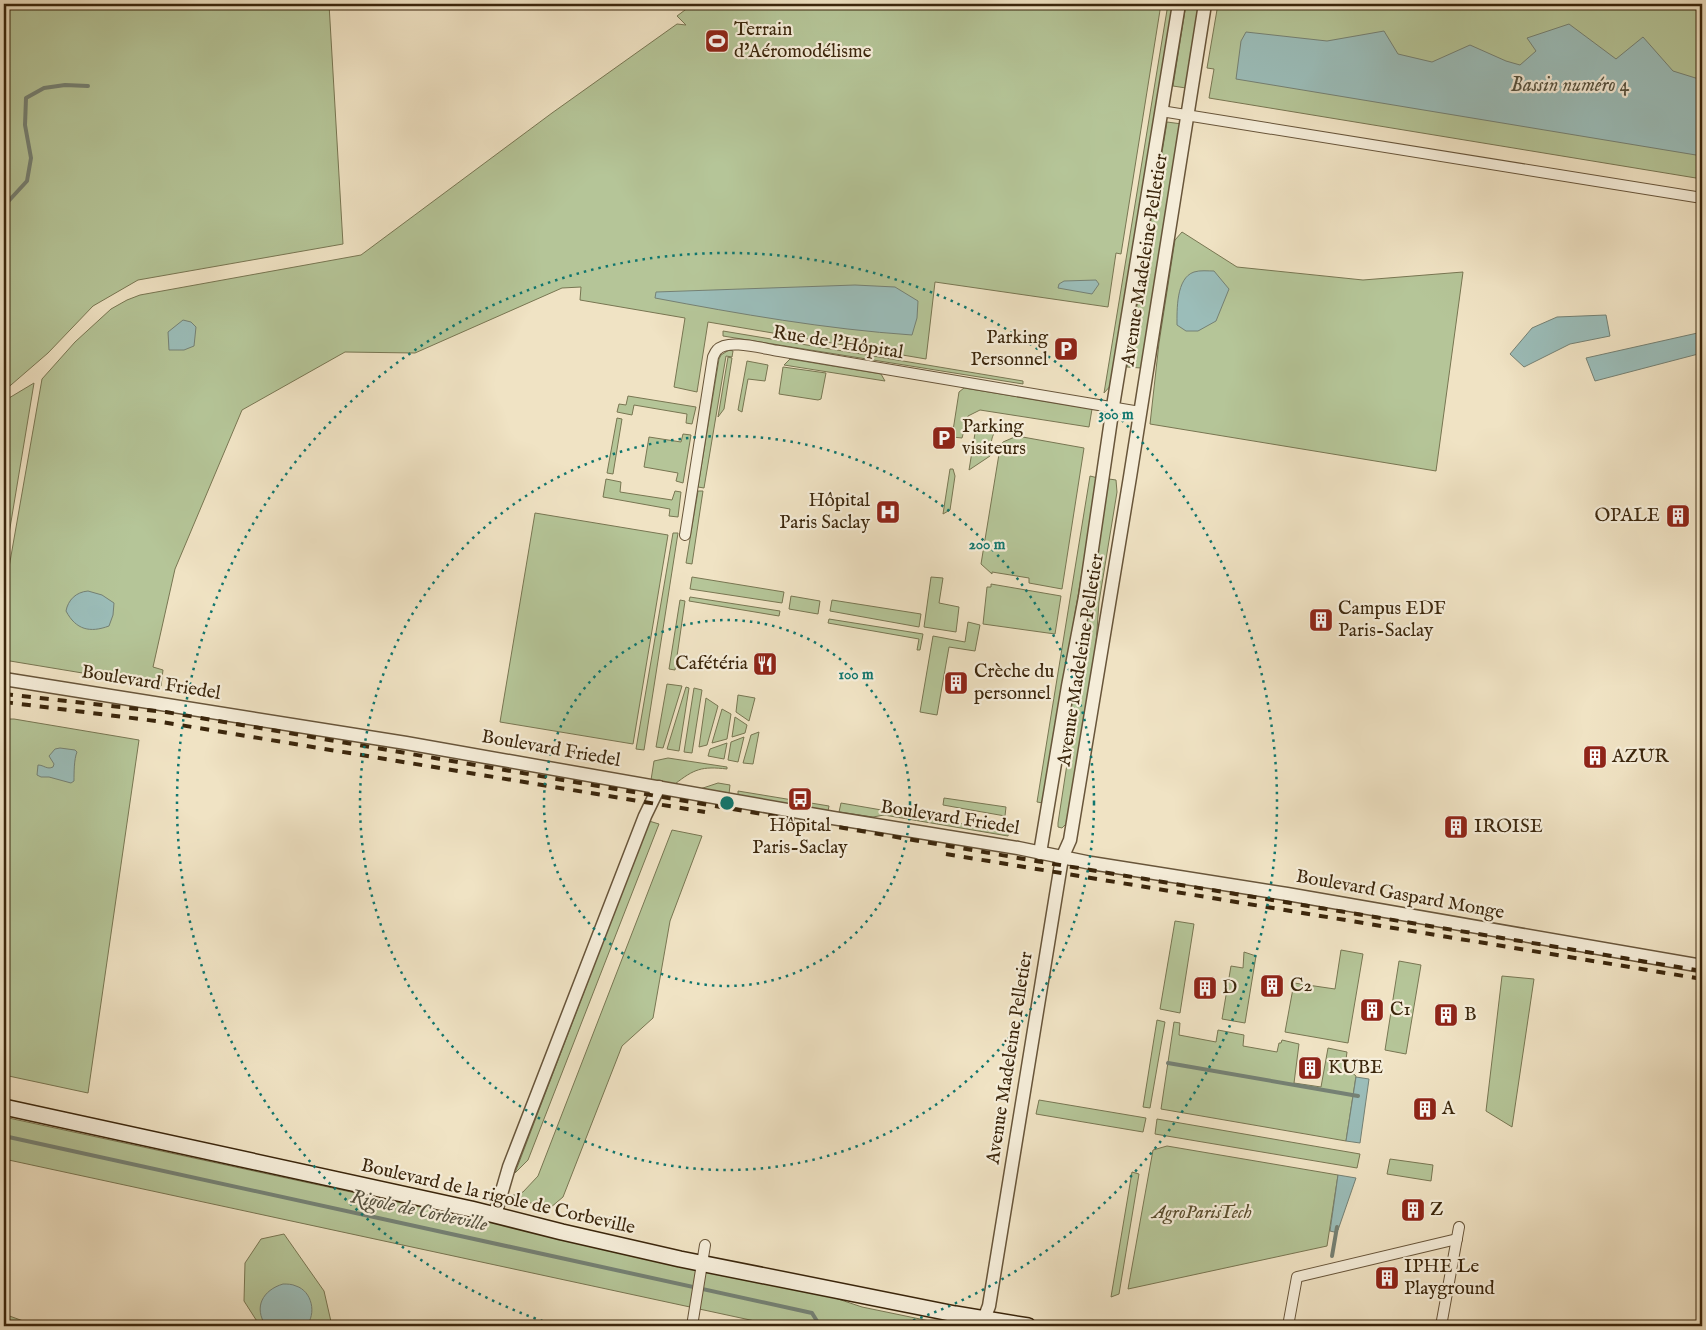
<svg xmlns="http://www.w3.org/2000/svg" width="1706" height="1330" font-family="'IM FELL English',serif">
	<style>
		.green { fill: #b5c598; stroke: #787652 }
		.water { fill: #9bbdb9; stroke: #758174 }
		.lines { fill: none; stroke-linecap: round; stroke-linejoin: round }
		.stream { stroke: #758174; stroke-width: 4 }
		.minor-casing { stroke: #68553a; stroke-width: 12 }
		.tertiary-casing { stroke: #68553a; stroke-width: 15 }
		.secondary-casing { stroke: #3b260c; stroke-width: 18 }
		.minor { stroke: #f5edd9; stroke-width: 10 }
		.tertiary { stroke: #f5edd9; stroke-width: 12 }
		.secondary { stroke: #f5edd9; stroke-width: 15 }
		.rail { stroke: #3b260c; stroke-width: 4; stroke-dasharray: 9 9; stroke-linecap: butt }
		.ring { fill: none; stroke: #0f766e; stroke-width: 2.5; stroke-dasharray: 2.5 5 }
		.labels { text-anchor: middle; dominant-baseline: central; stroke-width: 4.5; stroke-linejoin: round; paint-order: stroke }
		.poi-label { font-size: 19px; fill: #3b260c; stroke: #f5edd9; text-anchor: start }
		.street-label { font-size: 19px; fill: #3b260c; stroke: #f5edd9 }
		.park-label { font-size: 19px; font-style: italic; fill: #5a4e2f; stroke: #f5edd9 }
		.water-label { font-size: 20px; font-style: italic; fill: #585340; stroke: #f5edd9 }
		.centre { fill: #0f766e; stroke: #f5edd9; stroke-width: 2.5 }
		.ring-label { font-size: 15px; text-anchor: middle; font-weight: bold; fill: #0f766e; stroke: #f5edd9; stroke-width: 4.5; stroke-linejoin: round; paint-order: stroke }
	</style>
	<rect width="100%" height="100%" fill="#f0e3c4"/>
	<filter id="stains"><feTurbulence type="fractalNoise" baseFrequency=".004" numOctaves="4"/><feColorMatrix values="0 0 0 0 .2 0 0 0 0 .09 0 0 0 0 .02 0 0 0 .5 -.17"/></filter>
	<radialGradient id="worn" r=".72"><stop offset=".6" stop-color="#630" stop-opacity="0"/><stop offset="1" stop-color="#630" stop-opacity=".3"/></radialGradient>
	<g class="green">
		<path d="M4 4H329L343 244 138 280 93 306 48 353 4 391Z"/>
		<path d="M693 4H1161L1121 254 1116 253 1108 307 935 282 926 359 708 322 697 392 674 387 685 318 580 300 581 287 562 288 415 353 345 352 242 410 175 569 153 667 163 670 161 686 4 660V596L42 379 75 342 111 309 127 300 140 295 361 255 552 113 677 24 686 25 677 16Z"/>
		<path d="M1168 4H1174L1113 383 1104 393Z"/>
		<path d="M1186 4H1200L1186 88 1173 86Z"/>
		<path d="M1218 4H1702V179L1209 98 1214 69 1207 68Z"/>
		<path d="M1167 122 1182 124 1141 368 1127 367Z"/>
		<path d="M1182 232 1237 267 1363 280 1463 272 1436 471 1150 424 1159 343 1175 240Z"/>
		<path d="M723 331 1023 381V384L723 336Z"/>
		<path d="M729 350 733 351 732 357 726 356 704 488 698 487 719 359 721 355Z"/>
		<path d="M728 357 732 358 724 409 718 417Z"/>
		<path d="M790 359 881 374 885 381 784 365Z"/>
		<path d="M747 361 768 365 765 381 748 379 742 412 738 410Z"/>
		<path d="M783 367 826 373 821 399 818 400 779 394Z"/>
		<path d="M34 383 8 540 4 560V440C6 428 4 414 4 401Z"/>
		<path d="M964 388 1092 409 1089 427 980 410 968 416 962 438 952 437 959 392Z"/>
		<path d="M628 396 696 407 692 424 686 423 687 414 634 405 632 415 617 412 619 404 626 405Z"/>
		<path d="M617 418 622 419 613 474 607 473Z"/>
		<path d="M981 422 1004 426C989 432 992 442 990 456L969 470 976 427 977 424Z"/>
		<path d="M683 434 691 435 683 483 676 481 678 473 644 467 649 437 681 442Z"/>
		<path d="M1017 436 1084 448 1062 589 1029 583V578L992 572V574L981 564 1000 448 1003 442Z"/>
		<path d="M950 469H953L955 476 950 510 943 514Z"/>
		<path d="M1090 476 1098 478 1043 803 1037 802Z"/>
		<path d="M606 479 621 482 620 492 672 500 675 491 681 492 678 517 669 516 670 509 603 497Z"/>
		<path d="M1109 479 1116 480 1117 492 1099 602 1096 644 1067 823 1062 828 1058 827V823L1071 738 1070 710Z"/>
		<path d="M698 491H703L692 564 686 563Z"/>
		<path d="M535 513 668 535 633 744 500 722Z"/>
		<path d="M673 533H678L644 750 636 749Z"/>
		<path d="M692 577 784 592 782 603 690 589Z"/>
		<path d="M931 577 943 578 939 603 959 607 956 632 924 627Z"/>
		<path d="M991 584 1061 596 1055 634 983 624 987 587H991Z"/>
		<path d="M791 596 820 601 818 614 789 609Z"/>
		<path d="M690 597 780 611 779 616 689 601Z"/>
		<path d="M680 600 685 601 675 670 669 669Z"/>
		<path d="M832 600 921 614 919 627 830 611Z"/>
		<path d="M829 619 923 634 920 650H917L919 639 828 623Z"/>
		<path d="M968 622 980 625 975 651 949 647 937 715 920 712 933 636 965 642Z"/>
		<path d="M667 684 682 686 663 748 656 747Z"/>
		<path d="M686 687 689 688 679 751 667 749Z"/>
		<path d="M694 688 702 690 692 753 684 752Z"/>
		<path d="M738 695 755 698 749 721 736 712Z"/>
		<path d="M706 698 718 706 707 745 699 747Z"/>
		<path d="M722 709 731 714 727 739 712 743Z"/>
		<path d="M735 717 747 725 745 733 732 737Z"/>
		<path d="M4 719H14L139 740 88 1093 4 1075Z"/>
		<path d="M759 732 753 764 743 763 751 735Z"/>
		<path d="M744 737 738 762 728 760 731 742Z"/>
		<path d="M727 743 724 759 708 756 710 749Z"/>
		<path d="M668 758 727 767V769C702 766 694 769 675 784L651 780 654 761Z"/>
		<path d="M718 783 730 785 729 794 700 789Z"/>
		<path d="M738 791 829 806 828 811 738 796Z"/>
		<path d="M944 798 1006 807 1005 816 943 805Z"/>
		<path d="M841 803 1009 832 1008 836 884 815 873 817 839 812Z"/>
		<path d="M649 821 659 824 528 1160 515 1173Z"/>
		<path d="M672 830 702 836 670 921 653 1018 622 1046 563 1197 550 1208 508 1197 523 1192 538 1176Z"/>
		<path d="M1175 921 1194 924 1180 1013 1160 1009Z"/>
		<path d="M1341 950 1363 954 1348 1043 1285 1032 1294 983 1335 989Z"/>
		<path d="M1244 952 1256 956 1245 1023 1222 1019 1231 966 1243 968Z"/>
		<path d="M1399 961 1421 965 1406 1054 1385 1050Z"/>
		<path d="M1502 976 1534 979 1512 1127 1486 1111Z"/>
		<path d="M1157 1020 1165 1022 1150 1108 1143 1107Z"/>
		<path d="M1174 1022 1180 1023 1179 1035 1216 1042 1218 1030 1244 1035 1243 1046 1277 1052 1279 1043H1281L1282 1040 1299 1044 1294 1083 1321 1087 1328 1048 1347 1052 1345 1067 1356 1076 1346 1141 1161 1109Z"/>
		<path d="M1039 1100 1146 1118 1143 1132 1036 1114Z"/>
		<path d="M4 1117 823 1294 862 1307 949 1325 950 1326H778L4 1159Z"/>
		<path d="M1157 1119 1360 1154 1357 1168 1155 1134Z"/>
		<path d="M1167 1146 1338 1175 1327 1246 1128 1289 1153 1150Z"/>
		<path d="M1390 1159 1433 1165 1431 1181 1387 1174Z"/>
		<path d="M1132 1172 1139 1174 1119 1294 1111 1297Z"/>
		<path d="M284 1234 324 1291 332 1326H260L244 1301 245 1263 261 1239Z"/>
		<path d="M4 1314 37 1326H4Z"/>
	</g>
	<g class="water">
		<path d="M1569 24 1616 59 1643 37 1673 71 1702 80V156L1236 79 1241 41 1246 32 1327 41 1384 31 1398 54 1432 62 1470 45 1506 61 1520 65 1536 51 1527 38Z"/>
		<path d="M1214 271 1229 289 1216 321 1198 331H1186L1177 325C1177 310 1176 278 1194 272 1200 270 1208 271 1214 271Z"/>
		<path d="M1096 280 1099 284 1092 294 1058 288 1059 284 1064 281Z"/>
		<path d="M855 285 895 287 918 301 917 318 912 335C825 329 740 314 655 298L656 292Z"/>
		<path d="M1606 315 1610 336 1570 344 1524 367 1510 354 1532 328 1557 317Z"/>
		<path d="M183 320 191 322 196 327 194 346 184 350H169L168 332Z"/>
		<path d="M1702 332V353L1595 381 1586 358Z"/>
		<path d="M88 591 102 595 114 603 113 615 109 626C90 633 76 630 66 611 68 600 76 592 88 591Z"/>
		<path d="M60 748 75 750 77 752C74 759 74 773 74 781L71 783 49 777H41L37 775 38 765C44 765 47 770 53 767L54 764 49 756 55 749Z"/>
		<path d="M1356 1077 1369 1079 1360 1143 1346 1141Z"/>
		<path d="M1338 1175 1356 1178 1338 1230 1334 1232 1330 1231Z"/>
		<path d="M283 1284C287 1284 292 1284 296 1286 312 1291 317 1314 306 1326H266C253 1307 263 1290 283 1284Z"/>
	</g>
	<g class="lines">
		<g class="stream">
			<path d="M4 206 27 181 31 158 25 125 26 98 44 88 65 85 88 86"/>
			<path d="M1168 1063 1358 1096"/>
			<path d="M4 1136 812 1313 820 1326"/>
			<path d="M1332 1256 1337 1227"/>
		</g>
		<defs>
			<g id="minor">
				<path d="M1161 111 1702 198"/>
				<path d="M685 535 713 357C714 355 715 352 717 350 728 338 764 349 779 351L1140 412"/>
				<path d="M692 1326 705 1245"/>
				<path d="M1288 1326 1297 1277 1457 1239"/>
				<path d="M1441 1326 1459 1227"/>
			</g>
			<g id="tertiary">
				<path d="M4 679 406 743 833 818 1018 848 1091 863 1287 894 1702 966"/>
				<path d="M1040 853 1068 686 1085 597 1113 406 1179 4"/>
				<path d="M495 1215 509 1167 645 816 659 787"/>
				<path d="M984 1319 989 1306 1062 858 1070 840 1130 477 1205 4"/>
			</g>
			<path id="secondary" d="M4 1107 471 1209 562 1232 680 1259 955 1314 1028 1326"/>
		</defs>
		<use href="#minor" class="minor-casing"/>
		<use href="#tertiary" class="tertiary-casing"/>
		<use href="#secondary" class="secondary-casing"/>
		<use href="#minor" class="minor"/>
		<use href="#tertiary" class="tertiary"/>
		<use href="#secondary" class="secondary"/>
		<g class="rail">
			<path d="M4 694 166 712 1042 862 1702 971"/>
			<path d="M4 702 156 721 705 812"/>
			<path d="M946 854 1702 979"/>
		</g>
	</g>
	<g class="ring">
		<circle cx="727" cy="803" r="183"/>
		<circle cx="727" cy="803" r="367"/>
		<path d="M557 1326A550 550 0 1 1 897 1326"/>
	</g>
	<defs>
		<symbol id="stadium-square" viewBox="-11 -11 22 22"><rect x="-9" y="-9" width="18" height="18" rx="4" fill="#8f2418" stroke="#f5edd9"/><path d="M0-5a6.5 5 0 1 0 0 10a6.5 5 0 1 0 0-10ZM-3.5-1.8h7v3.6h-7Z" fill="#fff"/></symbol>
		<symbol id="parking-square" viewBox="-11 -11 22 22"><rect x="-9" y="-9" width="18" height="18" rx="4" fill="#8f2418" stroke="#f5edd9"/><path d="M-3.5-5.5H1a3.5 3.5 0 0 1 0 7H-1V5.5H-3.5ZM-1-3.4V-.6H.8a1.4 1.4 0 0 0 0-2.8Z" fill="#fff"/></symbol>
		<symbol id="hospital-square" viewBox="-11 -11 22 22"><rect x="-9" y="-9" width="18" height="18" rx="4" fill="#8f2418" stroke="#f5edd9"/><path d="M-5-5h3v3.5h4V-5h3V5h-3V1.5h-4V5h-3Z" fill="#fff"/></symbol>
		<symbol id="building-square" viewBox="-11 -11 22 22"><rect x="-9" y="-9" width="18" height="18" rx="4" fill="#8f2418" stroke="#f5edd9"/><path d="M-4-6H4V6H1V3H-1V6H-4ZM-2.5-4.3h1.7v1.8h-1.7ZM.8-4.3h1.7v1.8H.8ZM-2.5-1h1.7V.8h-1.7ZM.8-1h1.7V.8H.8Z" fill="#fff"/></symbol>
		<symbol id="restaurant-square" viewBox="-11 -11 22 22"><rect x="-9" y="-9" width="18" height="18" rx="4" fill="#8f2418" stroke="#f5edd9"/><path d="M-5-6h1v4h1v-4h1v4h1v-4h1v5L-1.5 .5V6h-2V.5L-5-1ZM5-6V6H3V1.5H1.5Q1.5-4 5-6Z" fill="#fff"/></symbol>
		<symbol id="bus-square" viewBox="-11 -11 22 22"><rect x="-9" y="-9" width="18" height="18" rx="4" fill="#8f2418" stroke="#f5edd9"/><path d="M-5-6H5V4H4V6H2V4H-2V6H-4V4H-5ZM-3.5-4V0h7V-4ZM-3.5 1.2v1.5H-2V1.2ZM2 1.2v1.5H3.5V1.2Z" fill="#fff"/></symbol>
	</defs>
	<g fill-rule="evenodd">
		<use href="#stadium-square" x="703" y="27" width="28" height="28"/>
		<use href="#parking-square" x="1052" y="335" width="28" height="28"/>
		<use href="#parking-square" x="930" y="424" width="28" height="28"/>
		<use href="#hospital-square" x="874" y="498" width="28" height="28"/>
		<use href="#building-square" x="1664" y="502" width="28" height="28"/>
		<use href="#building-square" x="1307" y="606" width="28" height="28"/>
		<use href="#restaurant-square" x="751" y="650" width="28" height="28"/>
		<use href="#building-square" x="942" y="669" width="28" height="28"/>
		<use href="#building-square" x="1581" y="743" width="28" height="28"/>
		<use href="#bus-square" x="786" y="785" width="28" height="28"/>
		<use href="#building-square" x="1442" y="813" width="28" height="28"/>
		<use href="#building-square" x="1258" y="972" width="28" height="28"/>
		<use href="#building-square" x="1191" y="974" width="28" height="28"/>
		<use href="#building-square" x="1358" y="996" width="28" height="28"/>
		<use href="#building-square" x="1432" y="1001" width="28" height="28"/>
		<use href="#building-square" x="1296" y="1054" width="28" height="28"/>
		<use href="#building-square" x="1411" y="1095" width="28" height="28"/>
		<use href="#building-square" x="1399" y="1196" width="28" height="28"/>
		<use href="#building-square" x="1373" y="1264" width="28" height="28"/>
	</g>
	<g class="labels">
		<g class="poi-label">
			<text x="734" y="30">Terrain<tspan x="734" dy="22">d'Aéromodélisme</tspan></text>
			<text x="1048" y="338" text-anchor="end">Parking<tspan x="1048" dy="22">Personnel</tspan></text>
			<text x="962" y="427">Parking<tspan x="962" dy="22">visiteurs</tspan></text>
			<text x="870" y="501" text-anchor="end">Hôpital<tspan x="870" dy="22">Paris Saclay</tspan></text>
			<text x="1660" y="516" text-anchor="end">OPALE</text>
			<text x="1338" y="609">Campus EDF<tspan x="1338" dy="22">Paris-Saclay</tspan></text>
			<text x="748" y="664" text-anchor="end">Cafétéria</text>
			<text x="974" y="672">Crèche du<tspan x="974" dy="22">personnel</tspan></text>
			<text x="1612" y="757">AZUR</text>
			<text x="800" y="826" text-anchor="middle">Hôpital<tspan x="800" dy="22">Paris-Saclay</tspan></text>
			<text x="1474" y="827">IROISE</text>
			<text x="1290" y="986">C2</text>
			<text x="1222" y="988">D</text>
			<text x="1390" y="1010">C1</text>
			<text x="1464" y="1015">B</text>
			<text x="1328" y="1068">KUBE</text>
			<text x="1442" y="1109">A</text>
			<text x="1430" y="1210">Z</text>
			<text x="1404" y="1267">IPHE Le<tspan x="1404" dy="22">Playground</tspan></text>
		</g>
		<g class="street-label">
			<text transform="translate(1145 260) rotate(-81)">Avenue Madeleine Pelletier</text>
			<text transform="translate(838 343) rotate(9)">Rue de l'Hôpital</text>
			<text transform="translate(1081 660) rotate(-81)">Avenue Madeleine Pelletier</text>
			<text transform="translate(151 683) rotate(9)">Boulevard Friedel</text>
			<text transform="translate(551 749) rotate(10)">Boulevard Friedel</text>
			<text transform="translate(950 818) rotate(9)">Boulevard Friedel</text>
			<text transform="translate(1400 895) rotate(10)">Boulevard Gaspard Monge</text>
			<text transform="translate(1010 1058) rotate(-81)">Avenue Madeleine Pelletier</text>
			<text transform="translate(498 1197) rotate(13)">Boulevard de la rigole de Corbeville</text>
		</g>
		<g class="park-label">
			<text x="1202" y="1213">AgroParisTech</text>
		</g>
		<g class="water-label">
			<text x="1570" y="85">Bassin numéro 4</text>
			<text transform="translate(419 1211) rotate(12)">Rigole de Corbeville</text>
		</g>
	</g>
	<circle cx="727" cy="803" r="8" class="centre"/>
	<g class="ring-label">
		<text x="1116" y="419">300 m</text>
		<text x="987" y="549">200 m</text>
		<text x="856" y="679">100 m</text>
	</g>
	<rect width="1706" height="1330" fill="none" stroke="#f0e3c4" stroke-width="20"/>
	<rect x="5" y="5" width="1696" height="1320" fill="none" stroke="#3b260c" stroke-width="2.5"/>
	<rect x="10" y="10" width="1686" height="1310" fill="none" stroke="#3b260c"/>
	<rect width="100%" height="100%" filter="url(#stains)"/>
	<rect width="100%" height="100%" fill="url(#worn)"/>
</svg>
